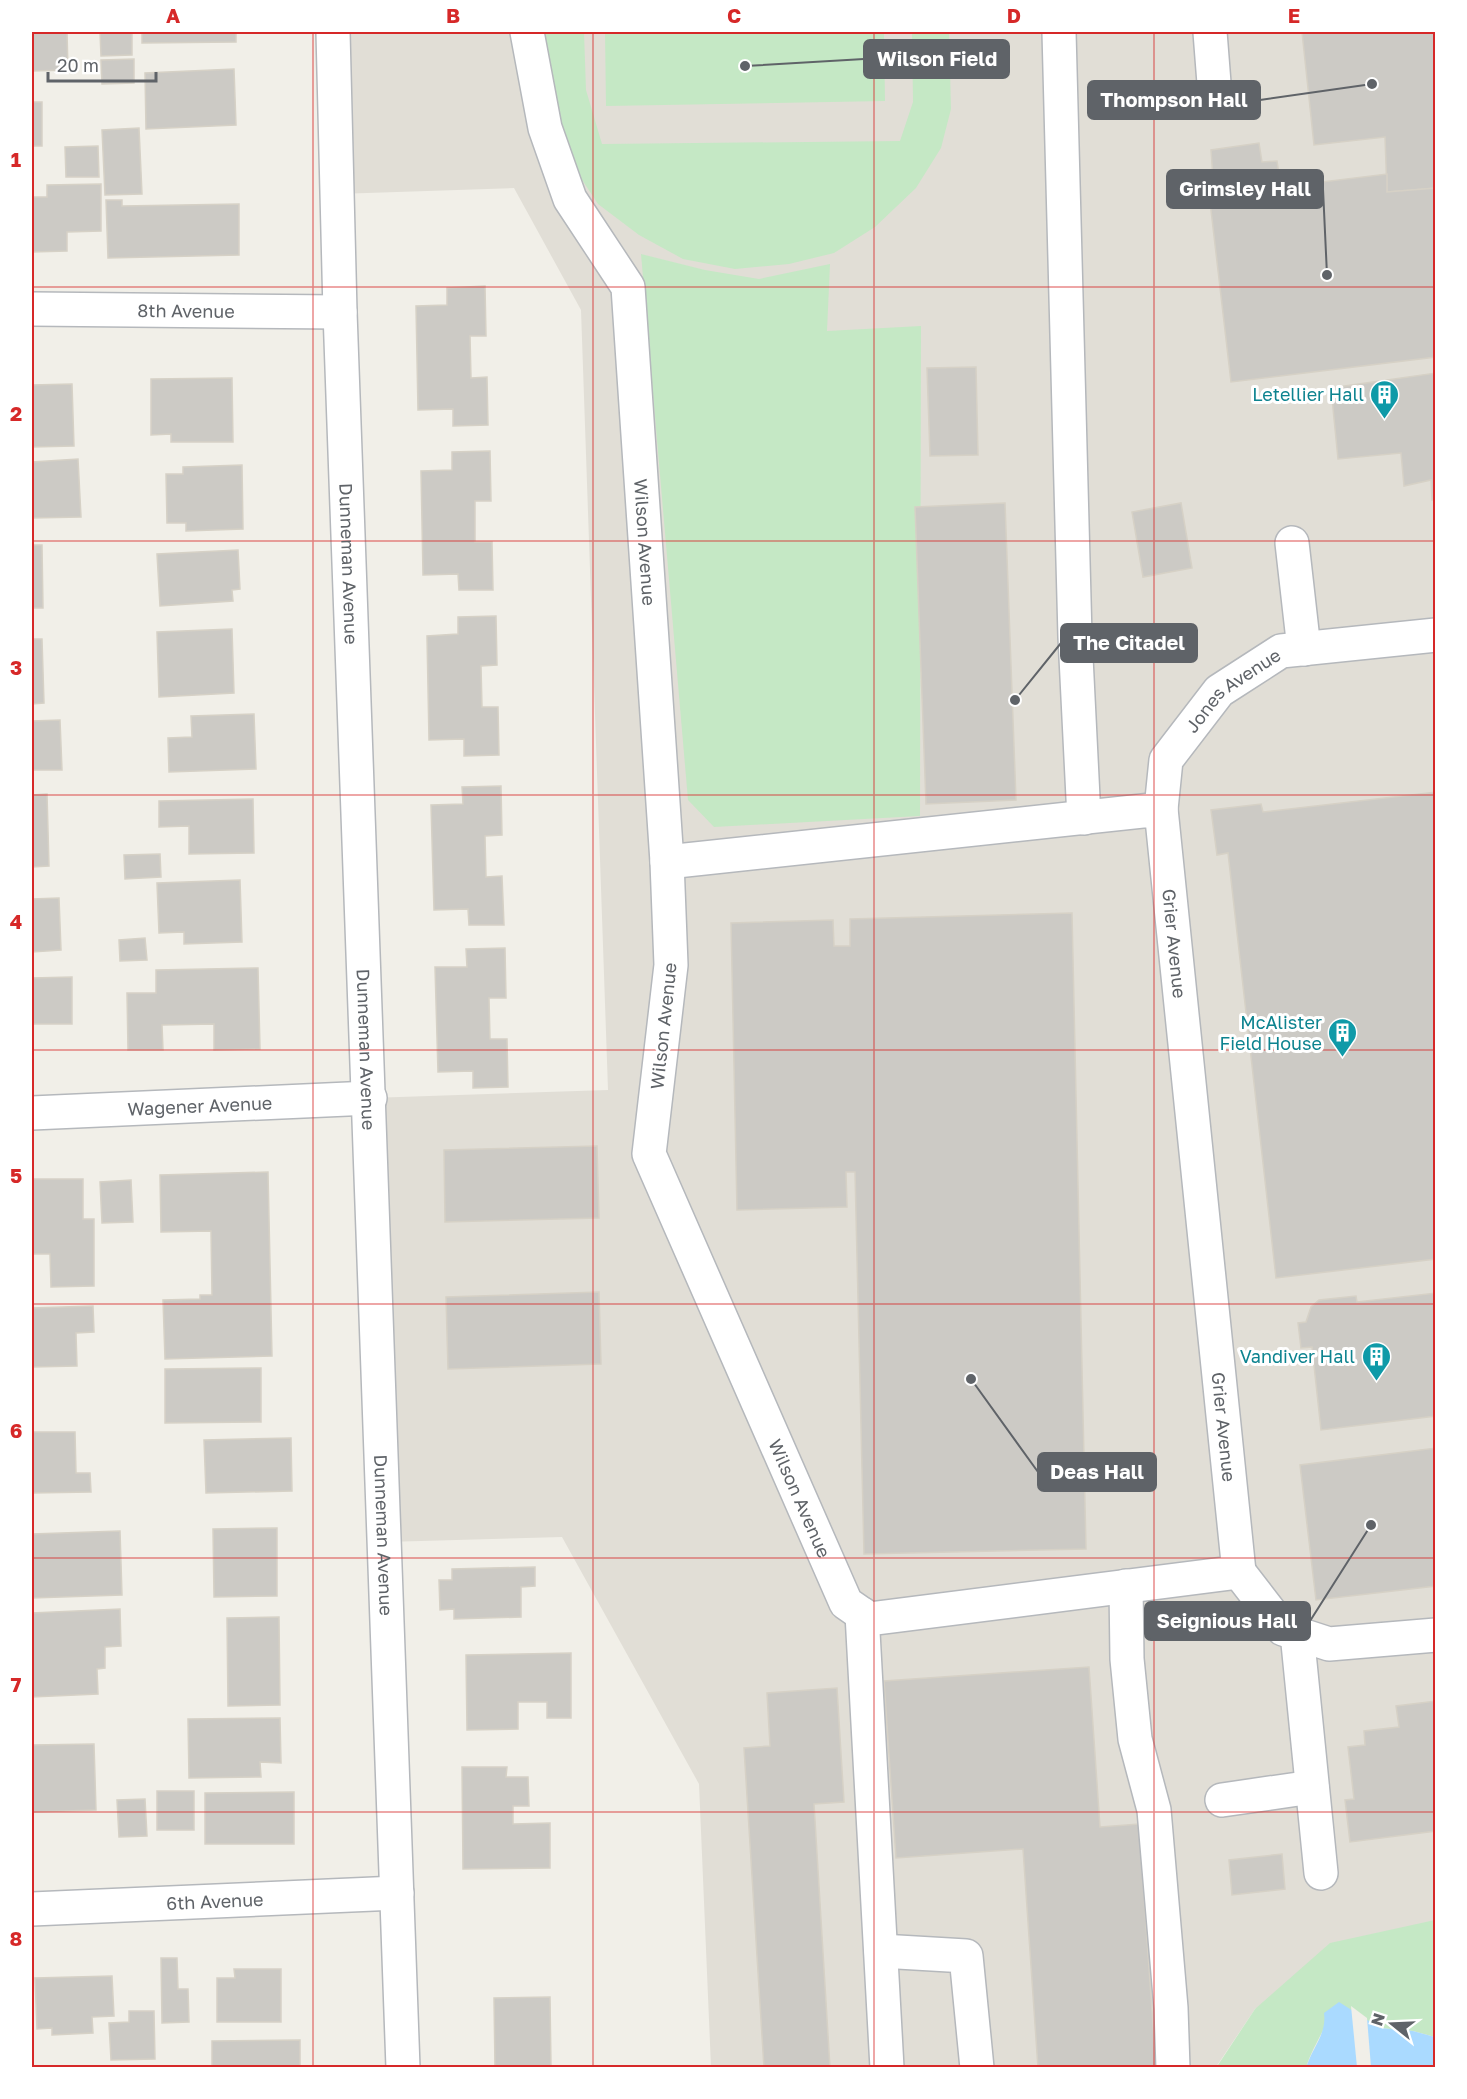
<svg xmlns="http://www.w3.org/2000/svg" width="1467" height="2099" font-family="'Golos Text',sans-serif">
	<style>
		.education { fill: #e1ded6 }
		.green { fill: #c5e8c5 }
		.water { fill: #aadaff }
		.pier { fill: #f1efe8 }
		.building { fill: #cccac5; stroke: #d6d1c6; stroke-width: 1.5 }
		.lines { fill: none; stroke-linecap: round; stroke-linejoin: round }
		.minor-casing { stroke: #b5b8bc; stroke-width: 36 }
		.minor { stroke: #fff; stroke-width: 33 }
		.grid { fill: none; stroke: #d62828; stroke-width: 1.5; stroke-opacity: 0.55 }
		.labels { text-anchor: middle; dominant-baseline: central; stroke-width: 6; stroke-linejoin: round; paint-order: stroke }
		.street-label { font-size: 18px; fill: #5f6368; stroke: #fff }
		.culture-label { font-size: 18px; fill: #0d838f; stroke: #fff; text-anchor: end }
		.leader { fill: none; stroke: #5f6368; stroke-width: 2 }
		.callout-dot { fill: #5f6368; stroke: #fff; stroke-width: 2 }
		.callout { fill: #5f6368; stroke: #5f6368; stroke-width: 2 }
		.callout-label { font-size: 20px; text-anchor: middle; font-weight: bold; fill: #fff }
		.neatline { fill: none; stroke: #d62828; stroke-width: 2 }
		.grid-label { font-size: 20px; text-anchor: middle; font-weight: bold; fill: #d62828 }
	</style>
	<rect width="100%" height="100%" fill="#f1efe8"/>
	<path class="education" d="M333 32H1435V1922L1255 2009 1216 2067H711L699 1784 562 1537 385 1542 370 1098 608 1090 581 310 514 188 337 194Z"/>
	<g class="green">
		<path d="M545 32H584L586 90 602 144 900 141 913 102 912 32H949L951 109 941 148 916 188 875 227 834 253 789 264 735 269 683 259 639 235 598 204 571 163 549 110Z"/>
		<path d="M605 32H884L885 101 606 106Z"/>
		<path d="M641 254 705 270 759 279 830 264 827 331 921 326 920 816 714 827 688 800Z"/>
		<path d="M1435 1920V2037L1413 2031 1380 2028 1368 2022 1353 2011 1326 2024C1319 2039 1311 2052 1306 2067L1216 2068 1255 2009 1330 1943Z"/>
	</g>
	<path class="water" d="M1339 2002 1380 2028 1413 2031 1435 2037V2067L1306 2068C1312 2048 1327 2034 1324 2013Z"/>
	<path class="pier" d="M1351 2006 1367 2018 1371 2067H1357Z"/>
	<g class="building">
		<path d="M32 32H67L68 70 32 71Z"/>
		<path d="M100 32H132V55L101 56Z"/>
		<path d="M142 32H236V42L142 43Z"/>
		<path d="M1302 32H1436V188L1387 192 1385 137 1314 145Z"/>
		<path d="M134 59V83L102 84 101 60Z"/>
		<path d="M234 69 236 125 146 129 145 73Z"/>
		<rect x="32" y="102" width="10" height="44"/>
		<path d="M139 128 142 194 105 195 102 130Z"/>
		<path d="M1259 143 1262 162 1277 161 1281 187 1387 174V192L1436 188V357L1231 382 1209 193 1213 179 1211 150Z"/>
		<path d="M98 146 99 177H66L65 147Z"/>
		<path d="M101 184V231L67 232V251L32 252V197H47V185Z"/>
		<path d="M106 200H122V206L239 204V255L108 258Z"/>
		<path d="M485 286 486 336H470L471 378 487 377 488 425 453 426V409L418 410 416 306 447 305V288Z"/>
		<path d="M976 367 978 455 930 456 927 368Z"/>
		<path d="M1436 373V499L1432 500 1431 480 1404 486 1401 453 1338 459 1331 388Z"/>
		<path d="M232 378 233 442H171V434L151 435V379Z"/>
		<path d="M72 384 74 446 32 447V385Z"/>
		<path d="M490 451 491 501H475V542H492L493 590H459L458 574 423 575 421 471 452 470V452Z"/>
		<path d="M78 459 81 517 32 518V462Z"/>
		<path d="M242 465 243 529 186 531V523H167L166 474H183V467Z"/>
		<path d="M1005 503 1016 800 926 804 915 507Z"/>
		<path d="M1181 503 1192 568 1143 577 1132 512Z"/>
		<path d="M32 545H42L43 608H32Z"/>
		<path d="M238 550 240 589 232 590 233 601 160 606 157 554Z"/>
		<path d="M496 616 497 665 481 666 482 707H498L499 755 464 756V739L429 740 427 636 458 634V617Z"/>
		<path d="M232 629 234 693 159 697 157 632Z"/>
		<path d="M32 639H42L44 703 32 704Z"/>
		<path d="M254 714 256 769 169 772 168 738 192 737 191 716Z"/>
		<path d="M60 720 62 770H32V721Z"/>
		<path d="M501 786 502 835 485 836 486 877 502 876 504 925H469L468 909 434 910 431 805 463 804 462 787Z"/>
		<path d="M1436 792V1259L1276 1278 1228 853 1217 855 1211 810 1261 804 1263 812Z"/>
		<path d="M47 794 49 866 32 867V795Z"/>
		<path d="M253 799 254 853 189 854V826L159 827V801Z"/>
		<path d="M160 854 161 877 125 879 124 855Z"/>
		<path d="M240 880 242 942 184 944V932L159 933 157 883Z"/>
		<path d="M59 898 61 950 32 952V899Z"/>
		<path d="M1072 913 1086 1549 864 1554 855 1172H846L847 1207 737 1210 731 923 833 920 834 946H850V919Z"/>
		<path d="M145 938 147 960 120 961 119 940Z"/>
		<path d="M505 948 506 998H489L490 1039H507L508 1087 473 1088V1071L438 1072 435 967H467L466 949Z"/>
		<path d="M258 968 260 1049 214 1050V1024L162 1025 163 1050H128L127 993H156V970Z"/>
		<path d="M72 977V1024H32V978Z"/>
		<path d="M597 1146 599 1218 445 1222 444 1150Z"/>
		<path d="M268 1172 272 1356 165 1359 163 1300 200 1299V1295H212L211 1231 161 1232 160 1175Z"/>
		<path d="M32 1179H83V1219H94V1286L51 1287 50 1254H32Z"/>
		<path d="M131 1180 133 1222 102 1223 100 1182Z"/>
		<path d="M599 1292 601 1364 448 1369 446 1297Z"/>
		<path d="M1436 1293V1416L1321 1430 1312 1347 1301 1348 1298 1323 1306 1322 1311 1307 1319 1300 1356 1296 1357 1302Z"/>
		<path d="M93 1306 94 1332 76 1333 77 1366 32 1367V1308Z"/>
		<path d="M261 1368V1422L165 1423V1369Z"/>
		<path d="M32 1432H75L76 1473H90L91 1492 32 1493Z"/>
		<path d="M291 1438 292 1491 206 1493 204 1440Z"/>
		<path d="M1436 1448V1586L1316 1600 1300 1465Z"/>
		<path d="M277 1528V1596L214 1597 213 1529Z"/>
		<path d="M120 1531 122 1595 32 1598V1534Z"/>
		<path d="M535 1567V1586L521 1587V1617L454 1619V1609L440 1610 439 1580H452V1569Z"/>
		<path d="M120 1609 121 1646 105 1647V1668L97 1669 98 1694 32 1697V1613Z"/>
		<path d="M279 1617 280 1705 228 1706 227 1618Z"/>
		<path d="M571 1653V1718H547V1702H518V1729L467 1730 466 1655Z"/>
		<path d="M1089 1667 1100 1827 1139 1824 1156 2068H1038L1023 1849 896 1858 884 1681Z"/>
		<path d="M837 1688 844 1802 814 1804 830 2068H764L744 1748 770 1746 767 1693Z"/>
		<path d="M1436 1701V1831L1350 1842 1345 1800 1354 1799 1348 1747 1365 1745 1364 1731 1399 1727 1396 1706Z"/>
		<path d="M280 1718 281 1763 260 1762 261 1777 189 1778 188 1719Z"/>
		<path d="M94 1744 96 1810 32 1812V1745Z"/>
		<path d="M462 1767H507L506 1777H528L529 1806H513V1824L550 1823V1868L463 1869Z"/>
		<rect x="157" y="1791" width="37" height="39"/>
		<path d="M294 1792V1844H205V1793Z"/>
		<path d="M145 1799 147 1836 119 1837 117 1800Z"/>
		<path d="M1282 1854 1285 1889 1232 1895 1229 1860Z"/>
		<path d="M161 1958H177L178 1989H188L189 2022 162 2023Z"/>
		<path d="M234 1969H281V2022H217V1978H235Z"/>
		<path d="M112 1976 114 2016 92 2017 93 2033 52 2035V2028L37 2029 35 1978Z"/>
		<path d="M550 1997 551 2068H495L494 1998Z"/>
		<path d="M129 2011H154L155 2059 111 2060 109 2023 129 2022Z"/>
		<path d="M300 2040V2068H212V2041Z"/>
	</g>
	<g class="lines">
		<defs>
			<g id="minor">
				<path id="s1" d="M333 32 340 312 403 2068"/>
				<path id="s2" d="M527 32 545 128 570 199 628 287 667 862 671 965 649 1154 846 1603 869 1619 1239 1572"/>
				<path d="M1059 32 1075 637 1084 818"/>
				<path d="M1210 32 1215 96"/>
				<path id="s3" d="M32 309 340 312"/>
				<path d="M1292 543 1304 649"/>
				<path id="s4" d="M1161 809 1166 760 1219 691 1281 651 1436 635"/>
				<path id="s5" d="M667 862 1161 809 1239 1572"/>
				<path id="s6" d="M32 1113 370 1098"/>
				<path d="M1239 1572 1283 1629 1329 1644 1436 1635"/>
				<path d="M1126 1586 1127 1659 1135 1739 1154 1810 1171 2008 1173 2068"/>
				<path d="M862 1614 887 2068"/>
				<path d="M1297 1633 1321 1873"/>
				<path d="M1222 1800 1312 1787"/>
				<path id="s7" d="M32 1909 397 1893"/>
				<path d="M881 1951 966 1956 977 2068"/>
			</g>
		</defs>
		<use href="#minor" class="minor-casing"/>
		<use href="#minor" class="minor"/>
	</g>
	<path class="grid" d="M313 32V2068M593 32V2068M874 32V2068M1154 32V2068M32 287H1436M32 541H1436M32 795H1436M32 1050H1436M32 1304H1436M32 1558H1436M32 1812H1436"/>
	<defs>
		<symbol id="building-pin" viewBox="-11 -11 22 30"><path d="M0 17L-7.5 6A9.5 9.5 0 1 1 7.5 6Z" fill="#0f9aa8" stroke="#fff"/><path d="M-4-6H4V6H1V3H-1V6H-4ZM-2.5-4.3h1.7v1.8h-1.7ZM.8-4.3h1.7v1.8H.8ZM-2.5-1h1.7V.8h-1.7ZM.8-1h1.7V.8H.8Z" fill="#fff"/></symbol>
	</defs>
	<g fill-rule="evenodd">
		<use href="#building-pin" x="1368" y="378" width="33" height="45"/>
		<use href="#building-pin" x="1326" y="1016" width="33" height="45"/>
		<use href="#building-pin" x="1360" y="1340" width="33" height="45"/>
	</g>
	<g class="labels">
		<g class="street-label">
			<text stroke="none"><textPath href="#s3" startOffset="154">8th Avenue</textPath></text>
			<text stroke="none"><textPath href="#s2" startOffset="534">Wilson Avenue</textPath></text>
			<text stroke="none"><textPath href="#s1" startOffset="532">Dunneman Avenue</textPath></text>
			<text stroke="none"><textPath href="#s4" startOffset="147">Jones Avenue</textPath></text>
			<text stroke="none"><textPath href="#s5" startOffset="632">Grier Avenue</textPath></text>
			<text transform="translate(663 1026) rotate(-84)">Wilson Avenue</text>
			<text stroke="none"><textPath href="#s1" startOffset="1018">Dunneman Avenue</textPath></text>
			<text stroke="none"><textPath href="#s6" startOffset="168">Wagener Avenue</textPath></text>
			<text stroke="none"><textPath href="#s5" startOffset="1118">Grier Avenue</textPath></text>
			<text stroke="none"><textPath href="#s2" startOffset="1524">Wilson Avenue</textPath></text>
			<text stroke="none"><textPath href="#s1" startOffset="1504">Dunneman Avenue</textPath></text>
			<text stroke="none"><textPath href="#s7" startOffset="183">6th Avenue</textPath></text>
		</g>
		<g class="culture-label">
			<text x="1364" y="394">Letellier Hall</text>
			<text x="1322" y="1022">McAlister<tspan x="1322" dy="21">Field House</tspan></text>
			<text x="1355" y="1356">Vandiver Hall</text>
		</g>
	</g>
	<path class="leader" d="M745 66L864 59M1372 84L1260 100M1327 275L1323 189M1015 700L1061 643M971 1379L1038 1472M1371 1525L1310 1621"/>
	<g class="callout-dot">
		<circle cx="745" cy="66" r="6"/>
		<circle cx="1372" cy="84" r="6"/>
		<circle cx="1327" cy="275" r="6"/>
		<circle cx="1015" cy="700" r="6"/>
		<circle cx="971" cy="1379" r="6"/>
		<circle cx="1371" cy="1525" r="6"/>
	</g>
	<g class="callout">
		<rect x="864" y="40" width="145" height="38" rx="6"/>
		<rect x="1088" y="81" width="172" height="38" rx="6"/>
		<rect x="1167" y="170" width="156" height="38" rx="6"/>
		<rect x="1061" y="624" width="136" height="38" rx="6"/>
		<rect x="1038" y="1453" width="118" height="38" rx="6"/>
		<rect x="1145" y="1602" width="165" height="38" rx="6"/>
	</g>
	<g class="callout-label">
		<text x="937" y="66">Wilson Field</text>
		<text x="1174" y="107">Thompson Hall</text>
		<text x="1245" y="196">Grimsley Hall</text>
		<text x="1129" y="650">The Citadel</text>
		<text x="1097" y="1479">Deas Hall</text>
		<text x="1227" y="1628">Seignious Hall</text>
	</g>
	<rect width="1467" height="2099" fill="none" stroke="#ffffff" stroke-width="66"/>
	<g transform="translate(1392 2024) rotate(288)" stroke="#ffffff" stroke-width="4.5" paint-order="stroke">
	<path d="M0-4.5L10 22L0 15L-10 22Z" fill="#5f6368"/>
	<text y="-9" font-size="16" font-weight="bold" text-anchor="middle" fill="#5f6368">N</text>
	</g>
	<path d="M48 72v9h108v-9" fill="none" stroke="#5f6368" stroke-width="3"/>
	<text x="57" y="72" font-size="18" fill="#5f6368" stroke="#ffffff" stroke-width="4.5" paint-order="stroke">20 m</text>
	<rect x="33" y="33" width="1401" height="2033" class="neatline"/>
	<g class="grid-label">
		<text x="173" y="23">A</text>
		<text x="453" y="23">B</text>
		<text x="734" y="23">C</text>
		<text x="1014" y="23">D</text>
		<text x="1294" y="23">E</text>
		<text x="16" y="167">1</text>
		<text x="16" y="421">2</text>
		<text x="16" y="675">3</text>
		<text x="16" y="929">4</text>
		<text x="16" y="1183">5</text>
		<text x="16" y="1438">6</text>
		<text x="16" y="1692">7</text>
		<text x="16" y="1946">8</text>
	</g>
</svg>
